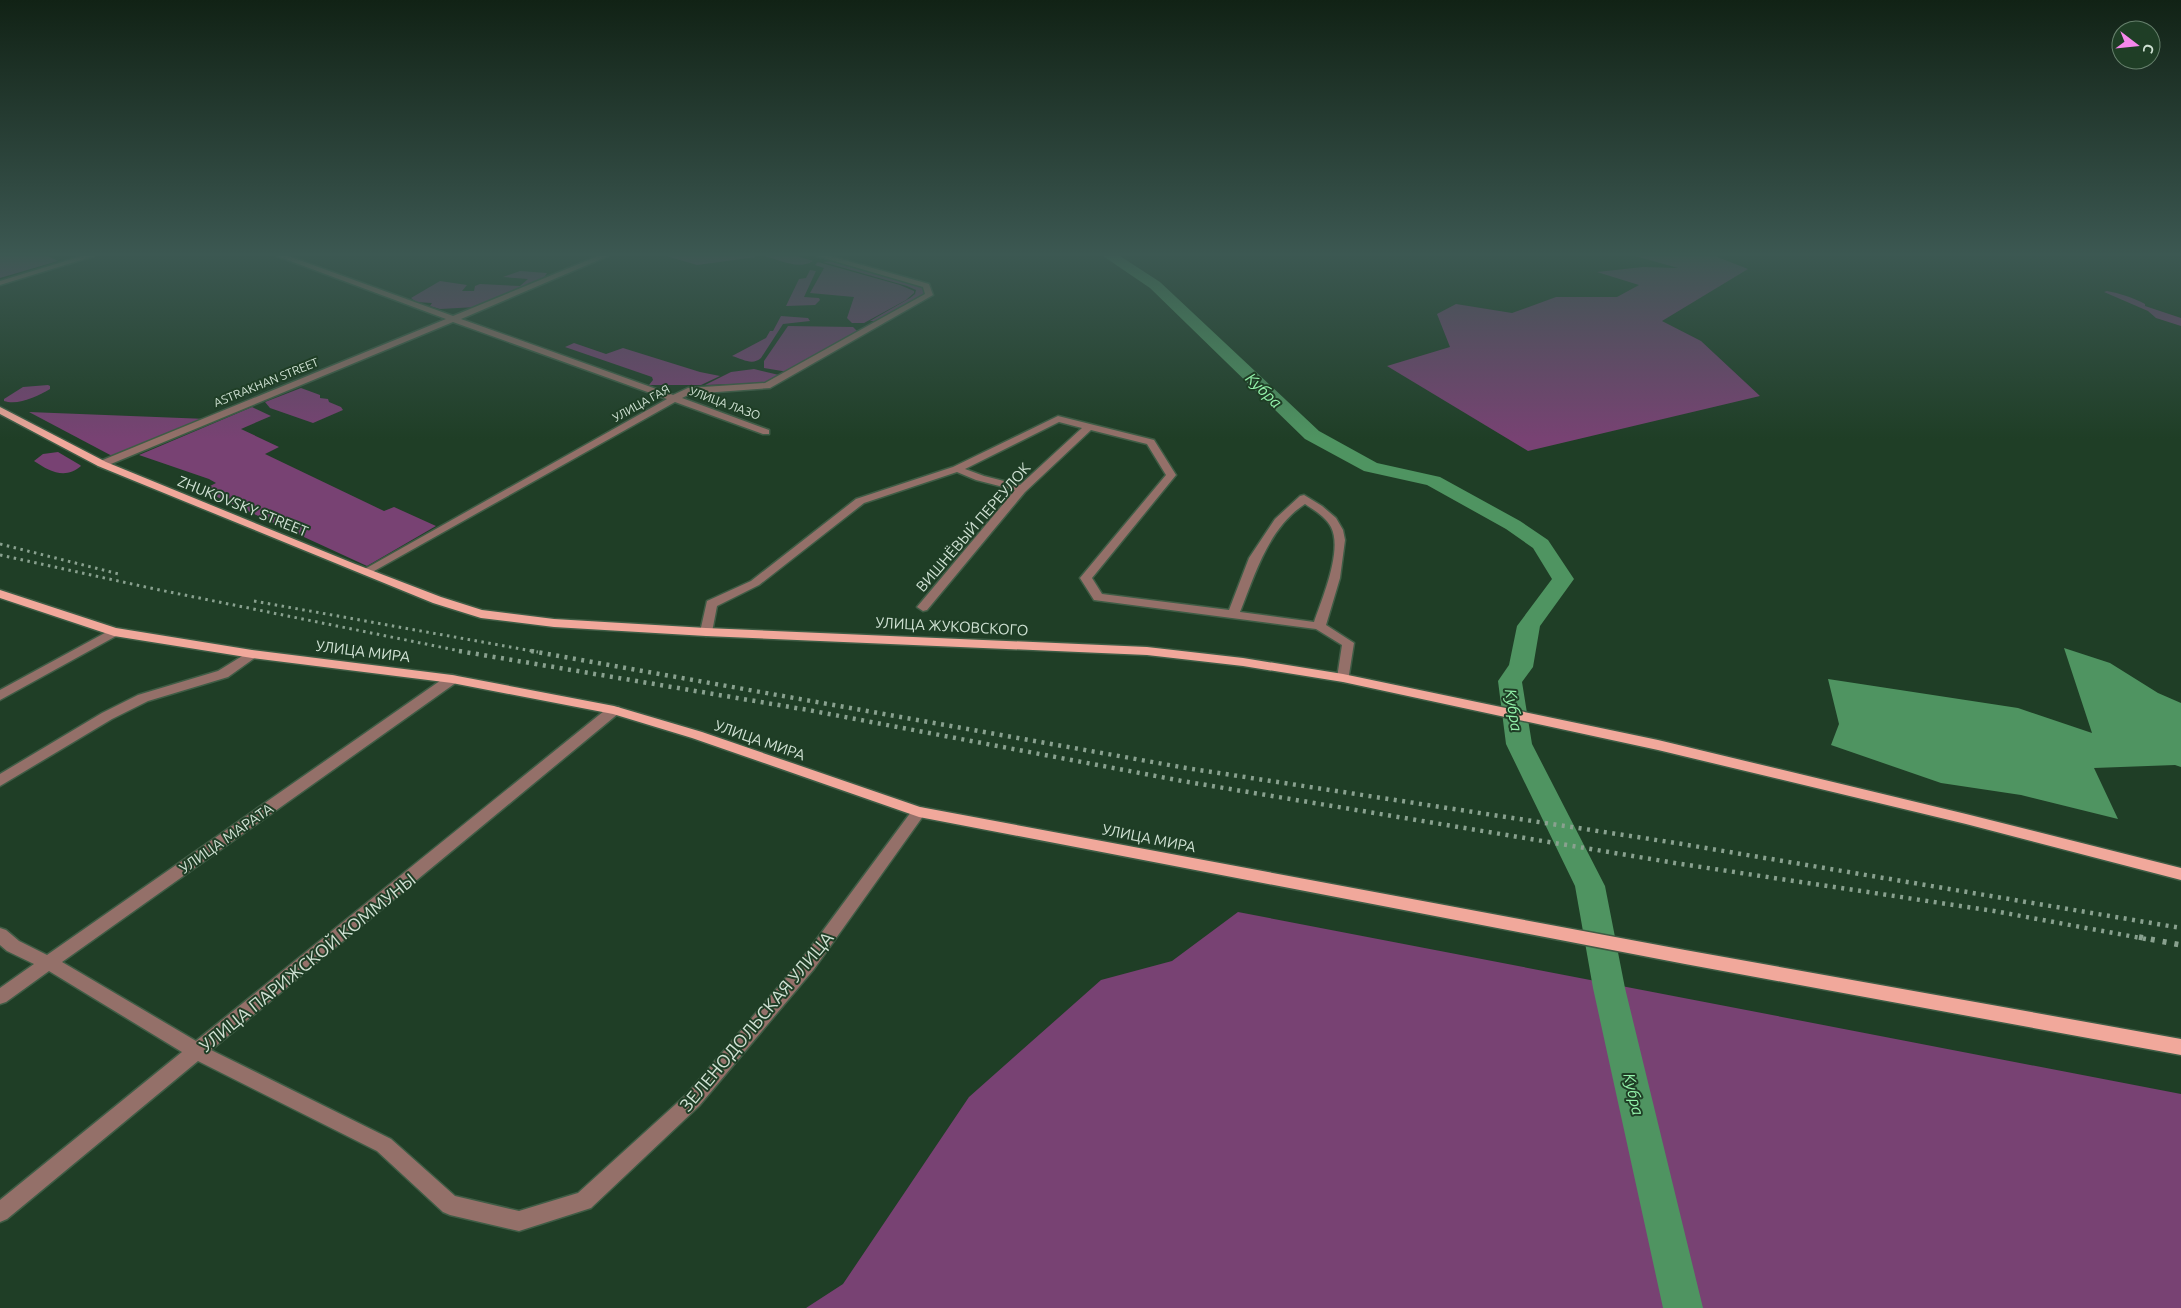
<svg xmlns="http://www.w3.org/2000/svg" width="2181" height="1308" font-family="Ubuntu,sans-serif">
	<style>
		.green { fill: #784273 }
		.water { fill: #4f9461 }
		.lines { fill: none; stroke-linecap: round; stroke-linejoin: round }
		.river { fill: #4f9461; fill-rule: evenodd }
		.minor-casing { stroke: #3f5c45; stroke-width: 3 }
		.major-casing { stroke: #3f5c45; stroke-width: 3 }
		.minor { fill: #947069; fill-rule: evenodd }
		.major { fill: #f1a89b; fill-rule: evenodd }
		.rail-far2 { stroke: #89a18f; stroke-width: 3; stroke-dasharray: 2.5 4.5; stroke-linecap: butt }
		.rail-far1 { stroke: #89a18f; stroke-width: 4.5; stroke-dasharray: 3 5.5; stroke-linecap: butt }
		.rail { stroke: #89a18f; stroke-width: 5.5; stroke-dasharray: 4 8; stroke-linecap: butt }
		.labels { text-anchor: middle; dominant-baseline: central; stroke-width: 4; stroke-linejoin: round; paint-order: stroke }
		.far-street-label { font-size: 12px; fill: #d0e2d4; stroke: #1f3e26 }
		.street-label { font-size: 15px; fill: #d0e2d4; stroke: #1f3e26 }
		.water-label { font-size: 16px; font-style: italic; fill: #94f3ab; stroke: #1f3e26 }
		.near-street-label { font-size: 18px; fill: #d0e2d4; stroke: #1f3e26 }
	</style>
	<rect width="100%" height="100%" fill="#1f3e26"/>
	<g class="green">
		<path d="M0 256H48L58 261 0 278Z"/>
		<path d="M666 256H753L756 257 697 265Z"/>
		<path d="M765 256H797L813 261C800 270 779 260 765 256Z"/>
		<path d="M1635 256H1715L1748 269 1662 321 1701 341 1760 396 1528 451 1387 366 1450 347 1437 314 1456 304 1512 313 1556 297H1617L1639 285 1597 272 1643 267 1678 268Z"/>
		<path d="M832 261 923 286 927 295 878 321H870L910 298 915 294 916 290 907 286 823 262Z"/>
		<path d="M818 262 900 285 914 291V293L906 300 864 323H852L847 318 854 297 810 293 824 268 815 265Z"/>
		<path d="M810 270 816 271 804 297 819 298 820 300 815 305 786 306 799 279 806 278Z"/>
		<path d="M520 271 547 273 543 279 476 307 440 309 430 306 432 303 416 302 411 298 440 281 467 285 462 291H474L475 286 480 284 520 286 528 279 503 277Z"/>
		<path d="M2107 291C2119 293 2134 298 2145 304V306L2181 318V326L2156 318 2148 311 2104 292Z"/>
		<path d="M781 316 808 318 810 321 783 324 761 358C752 366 743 359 732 356L766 338 770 331H773Z"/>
		<path d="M788 326 853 327 859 333 788 372 764 368V361Z"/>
		<path d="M574 343 606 354 623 348 700 372 720 376 701 385H649L653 380 652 377 565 347Z"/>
		<path d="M754 369 779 375 778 378 765 383 705 385 731 372Z"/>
		<path d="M48 385 50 386V389C38 396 18 406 4 401V399L23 387Z"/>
		<path d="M301 388 320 395V398L328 399 329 402 341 407 343 410 313 423 270 408 265 402Z"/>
		<path d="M252 407 271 416 241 429 279 447 265 454 384 511 394 507 436 526 367 566 202 490 216 483 209 479 139 455Z"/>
		<path d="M29 412 207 419 114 457Z"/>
		<path d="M58 452 80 465 81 466C65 480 49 471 34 461L43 454Z"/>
		<path d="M1238 912 2181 1094V1308H806L843 1284 969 1097 1101 980 1172 961Z"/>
	</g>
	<path class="water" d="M2064 648 2110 663 2158 693 2181 703V767L2175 765 2094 768 2118 819 2021 795 1941 783 1831 745 1839 724 1828 679 2018 708 2092 733Z"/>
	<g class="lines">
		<path class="river" d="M1103 256H1120L1160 282 1319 431 1377 463 1440 477 1520 521 1548 540 1574 579 1540 626 1533 667 1522 682 1532 744 1605 886 1625 988 1703 1308H1663L1593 988 1575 886 1506 744 1498 681 1509 665 1517 626 1552 579 1533 548 1506 529 1427 485 1364 471 1305 439 1150 288Z"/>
		<defs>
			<g id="minor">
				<path d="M82 256H94L0 285V281Z"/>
				<path d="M277 256H288L453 316 598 256H608L461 319 673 395 688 388 765 383 925 294 923 287 817 256H830L929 284 933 295 770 388 690 394 682 398 769 430V434H763L675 402 367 575 363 574 361 572 363 570 667 399 453 322 106 466H98V462L446 319Z"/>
				<path d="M1058 416 1154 440 1176 475 1092 578 1102 594 1229 610 1249 558 1275 519 1300 496 1304 495 1322 506 1336 518 1343 530 1345 540 1340 578 1326 625 1354 643 1348 681 1343 682 1337 678 1342 645 1316 629 1094 600 1080 578 1166 475 1147 444 1091 430 1025 492 927 610 923 611 917 607 1015 490 976 480 957 472 864 503 759 585 717 606 712 632 706 636 700 632 707 601 751 581 856 499 953 467ZM1059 422 1082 428 1020 485 984 476 965 469ZM1305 504C1314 510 1326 517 1331 527 1343 550 1322 599 1314 622L1240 612C1255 574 1269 527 1305 504Z"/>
				<path d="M114 628 118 629 120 632 118 635 0 700V690Z"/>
				<path d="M252 650 258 654 256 657 228 677 148 701 112 719 0 786V774L102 713 138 695 218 671Z"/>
				<path d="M452 675 457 676 458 679 457 682 62 962 196 1041 609 707H619L621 710 619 713 211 1050 391 1139 455 1196 519 1211 578 1193 687 1094 802 959 914 808 919 807 924 808 926 812 814 969 699 1106 591 1208 519 1231 450 1215 443 1212 377 1151 198 1061 7 1219 0 1222V1200L182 1052 49 971 6 1002 0 1004V988L34 964 7 951 0 945V928L6 930 19 941 47 955 447 676Z"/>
			</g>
			<g id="major">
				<path d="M0 407 106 462 355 564 441 597 482 610 554 619 706 628 1147 647 1243 658 1343 674 1658 740 1966 814 2181 868V880L1966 824 1658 750 1343 682 1243 666 1147 655 706 636 554 627 481 618 433 603 98 466 0 414Z"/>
				<path d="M0 590 116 628 252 650 452 675 614 706 702 732 920 807 1685 950 2181 1039V1055L1685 964 919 817 692 738 613 714 452 683 252 658 114 636 0 598Z"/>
			</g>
		</defs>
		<use href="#minor" class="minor-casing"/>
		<use href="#major" class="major-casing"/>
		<use href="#minor" class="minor"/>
		<use href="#major" class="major"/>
		<g class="rail-far2">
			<path d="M0 544 119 574"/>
			<path d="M0 555 150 588 465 652"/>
			<path d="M254 601 538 652"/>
		</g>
		<g class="rail-far1">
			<path d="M459 651 808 710 1182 781 1681 864 1994 911 2146 939"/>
			<path d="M531 651 1186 768 1676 843 2181 928"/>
		</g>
		<path class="rail" d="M2139 937 2181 945"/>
	</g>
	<linearGradient id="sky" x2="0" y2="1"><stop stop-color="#112215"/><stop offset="0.58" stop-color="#3c5852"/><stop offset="1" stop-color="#3c5852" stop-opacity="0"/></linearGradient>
	<rect width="2181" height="439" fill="url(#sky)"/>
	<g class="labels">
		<g class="far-street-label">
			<text transform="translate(266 382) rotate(-22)">ASTRAKHAN STREET</text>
			<text transform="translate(641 403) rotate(-29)">УЛИЦА ГАЯ</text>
			<text transform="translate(725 403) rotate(20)">УЛИЦА ЛАЗО</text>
		</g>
		<g class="street-label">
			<text transform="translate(243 506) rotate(22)">ZHUKOVSKY STREET</text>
			<text transform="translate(973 527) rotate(-49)">ВИШНЁВЫЙ ПЕРЕУЛОК</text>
			<text transform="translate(952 626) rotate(3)">УЛИЦА ЖУКОВСКОГО</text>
			<text transform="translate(363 651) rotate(7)">УЛИЦА МИРА</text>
			<text transform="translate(760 740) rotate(19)">УЛИЦА МИРА</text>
			<text transform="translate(226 838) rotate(-35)">УЛИЦА МАРАТА</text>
			<text transform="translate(1149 838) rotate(11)">УЛИЦА МИРА</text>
		</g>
		<g class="water-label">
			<text transform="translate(1264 390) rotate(44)">Кубра</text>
			<text transform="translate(1514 710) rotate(81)">Кубра</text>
			<text transform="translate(1634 1094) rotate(77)">Кубра</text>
		</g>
		<g class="near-street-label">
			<text transform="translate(307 962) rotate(-39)">УЛИЦА ПАРИЖСКОЙ КОММУНЫ</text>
			<text transform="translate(756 1021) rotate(-50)">ЗЕЛЕНОДОЛЬСКАЯ УЛИЦА</text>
		</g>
	</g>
	<g transform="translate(2136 45) rotate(106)"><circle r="24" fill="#1f3e26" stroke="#66806c"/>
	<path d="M0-4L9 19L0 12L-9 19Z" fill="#f688ec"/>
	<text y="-8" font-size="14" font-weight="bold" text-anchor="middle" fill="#d0e2d4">С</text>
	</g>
</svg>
